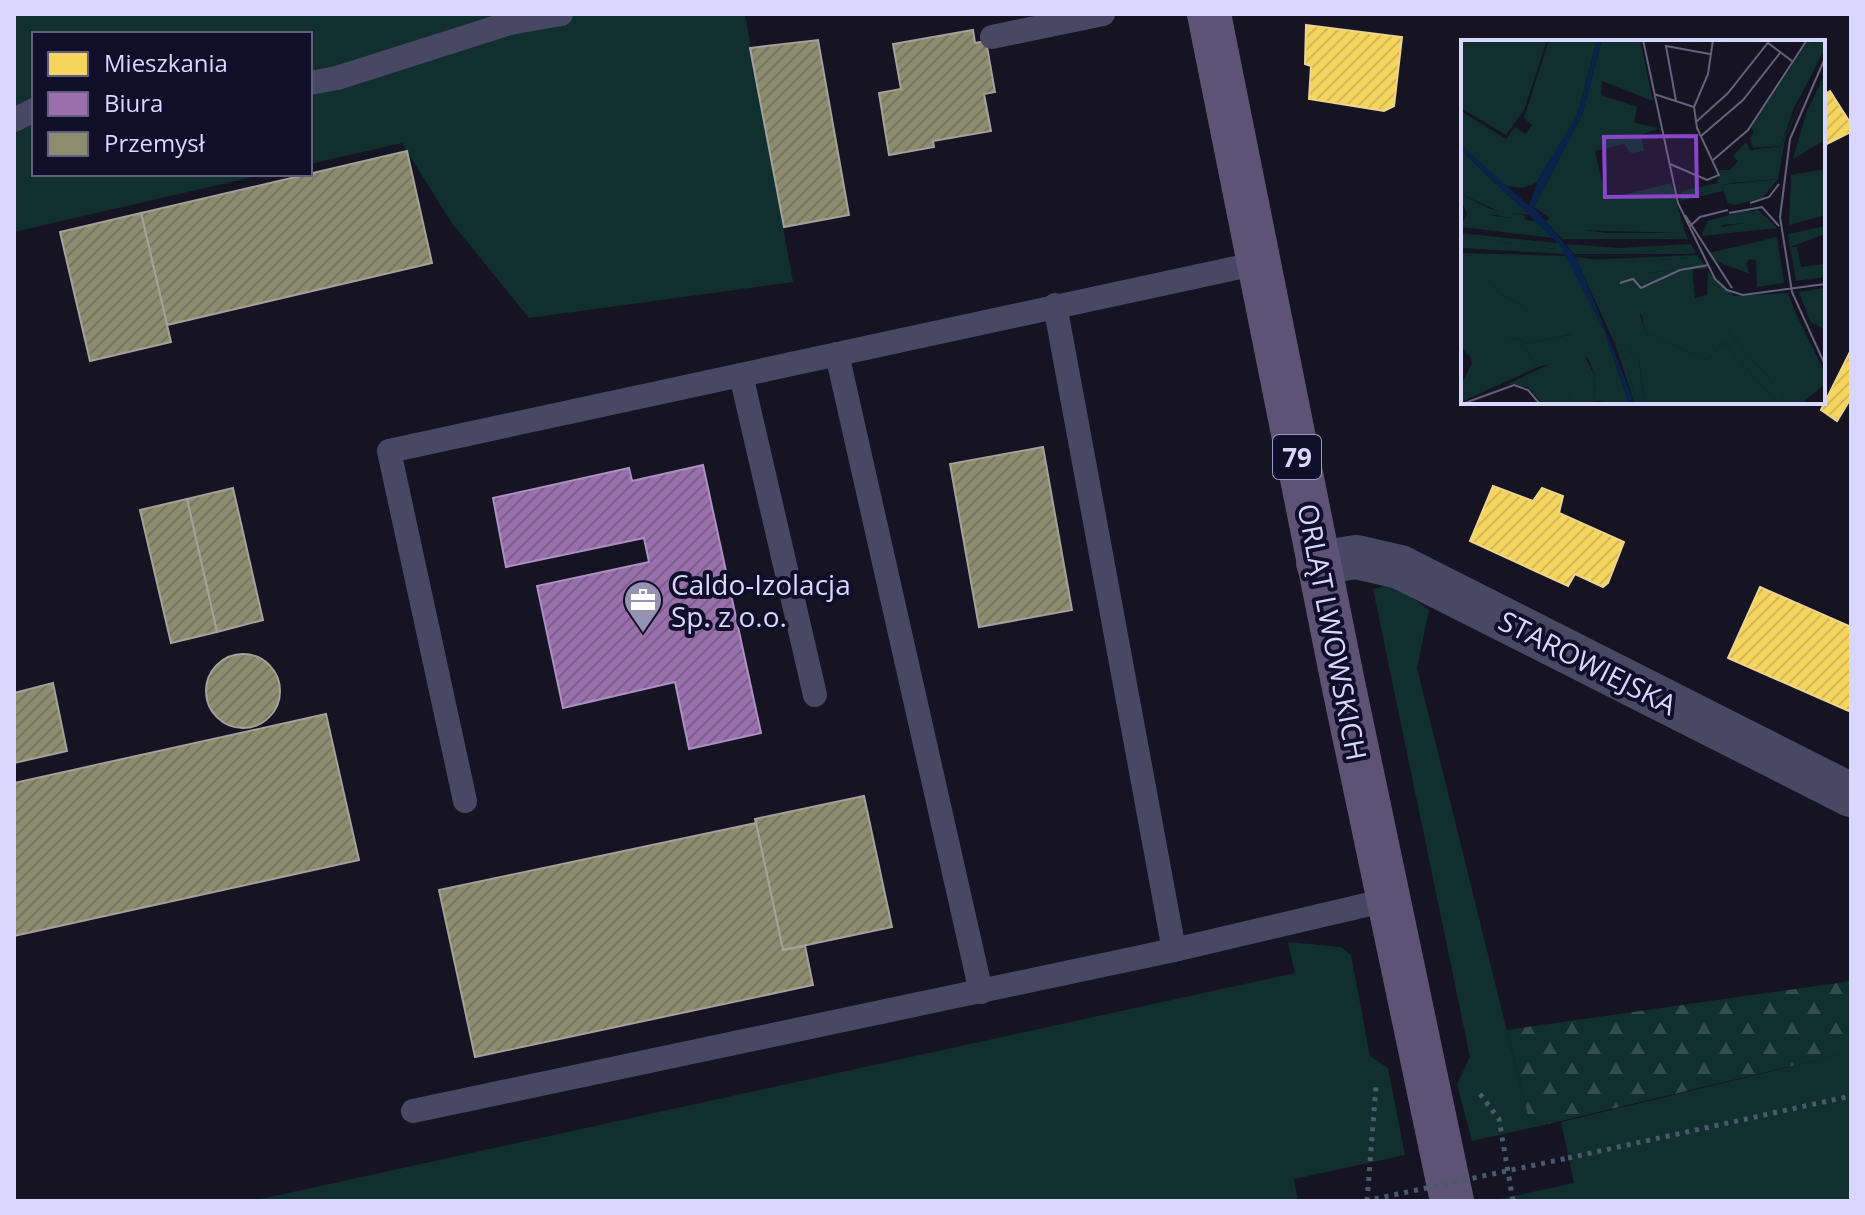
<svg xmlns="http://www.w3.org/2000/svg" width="1865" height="1215" font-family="'Open Sans',sans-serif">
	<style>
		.green { fill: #112f2f }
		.forest { fill: url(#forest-firs) }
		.homes { fill: url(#homes-hatch); stroke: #edd58d; stroke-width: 2 }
		.offices { fill: url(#offices-hatch); stroke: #ac8fc4; stroke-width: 2 }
		.industry { fill: url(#industry-hatch); stroke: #a3a29a; stroke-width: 2 }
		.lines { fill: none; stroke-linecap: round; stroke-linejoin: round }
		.path { stroke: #495b6b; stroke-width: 5; stroke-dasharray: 4 6; stroke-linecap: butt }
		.service { stroke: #484864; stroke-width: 24 }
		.minor { stroke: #484864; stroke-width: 44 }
		.primary { stroke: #5d5375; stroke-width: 44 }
		.path-bridge { stroke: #495b6b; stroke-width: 5; stroke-dasharray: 4 6; stroke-linecap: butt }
		.labels { text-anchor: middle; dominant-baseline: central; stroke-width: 8; stroke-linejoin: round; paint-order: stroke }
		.shield { fill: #110e29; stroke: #9d9abf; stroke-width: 2 }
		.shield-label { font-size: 26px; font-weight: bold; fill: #d9d6ff }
		.poi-label { font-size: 28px; fill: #d9d6ff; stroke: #110e29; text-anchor: start }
		.street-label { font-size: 28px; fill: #d9d6ff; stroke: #110e29 }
		.inset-road { fill: none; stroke: #64627b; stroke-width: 2 }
		.view { fill: #8946c9; fill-opacity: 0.15; stroke: #8946c9; stroke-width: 4 }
		.inset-edge { fill: none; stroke: #d9d6ff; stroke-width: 4 }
	</style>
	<defs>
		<pattern id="forest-firs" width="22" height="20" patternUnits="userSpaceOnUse" patternTransform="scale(2)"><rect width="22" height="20" fill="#112f2f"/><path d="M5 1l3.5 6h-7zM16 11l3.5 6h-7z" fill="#334c4e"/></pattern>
		<pattern id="homes-hatch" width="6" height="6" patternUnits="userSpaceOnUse" patternTransform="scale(2)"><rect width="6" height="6" fill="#f6d55c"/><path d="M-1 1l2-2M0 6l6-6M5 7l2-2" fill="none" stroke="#d2b759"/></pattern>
		<pattern id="offices-hatch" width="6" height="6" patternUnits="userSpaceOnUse" patternTransform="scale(2)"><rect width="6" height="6" fill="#9970ab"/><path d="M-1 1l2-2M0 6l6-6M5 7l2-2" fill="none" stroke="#7a5f8a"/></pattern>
		<pattern id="industry-hatch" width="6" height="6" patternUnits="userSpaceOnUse" patternTransform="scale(2)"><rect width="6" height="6" fill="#8c8c6e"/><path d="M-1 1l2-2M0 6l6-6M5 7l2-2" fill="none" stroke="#767564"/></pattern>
	</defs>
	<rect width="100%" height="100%" fill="#161423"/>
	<g class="green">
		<path d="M14 14H745L793 282 529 318 451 222 402 143 310 164V34H34V174H266L14 232Z"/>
		<path d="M1394 584 1429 610 1417 668 1531 1128 1472 1141 1457 1084 1470 1057 1373 589Z"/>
		<path d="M1288 942 1341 947 1351 955 1370 1056 1388 1068 1405 1155 1294 1179 1298 1201H252L1295 973Z"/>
		<path d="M1851 1052V1201H1490L1574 1183 1561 1122Z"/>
	</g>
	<path class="forest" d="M1851 981V1052L1531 1128 1507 1030Z"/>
	<g class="homes">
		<path d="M1306 25 1402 37 1394 106 1384 111 1309 99 1311 66 1305 64Z"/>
		<path d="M1830 91 1851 124V132L1823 146V95Z"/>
		<path d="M1851 350V398L1837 421 1821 410Z"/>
		<path d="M1493 486 1533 501 1542 488 1563 496 1559 513 1624 542 1608 583 1603 587 1575 574 1568 586 1470 541Z"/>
		<path d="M1760 587 1851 627V712L1728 658Z"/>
	</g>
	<path class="offices" d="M703 465 761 733 689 749 675 682 563 708 537 586 649 562 644 538 506 567 493 498 629 468 632 481Z"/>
	<g class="industry">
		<path d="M973 30 975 43 986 41 995 92 984 94 991 131 933 141 934 147 889 155 879 93 901 89 893 44Z"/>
		<path d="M818 40 849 215 784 227 750 48Z"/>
		<path d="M407 151 432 263 167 325 141 213Z"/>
		<path d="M141 213 171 342 90 361 60 232Z"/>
		<path d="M1043 447 1072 610 979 627 950 464Z"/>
		<path d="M233 488 263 620 217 632 187 499Z"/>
		<path d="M187 499 217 632 171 643 140 510Z"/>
		<circle cx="243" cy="691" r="37"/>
		<path d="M53 683 67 751 14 763V693Z"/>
		<path d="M326 714 359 860 14 936V783Z"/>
		<path d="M864 796 892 927 783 950 755 819Z"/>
		<path d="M756 823 783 950 805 946 813 985 475 1057 439 890Z"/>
	</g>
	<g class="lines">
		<g class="path">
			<path d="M1480 1094 1499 1119 1513 1201"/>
			<path d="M1568 1158 1851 1096"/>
			<path d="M1367 1201 1376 1086"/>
		</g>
		<g class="service">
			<path d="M992 37 1103 14"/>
			<path d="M310 83 337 78 510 23 561 14"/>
			<path d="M14 120 34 110"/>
			<path d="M1055 305 1174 950"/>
			<path d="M837 354 981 992"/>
			<path d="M741 375 815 695"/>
			<path d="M465 801 389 451 1259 263"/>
			<path d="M413 1111 1174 950 1387 900"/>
		</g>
		<path class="minor" d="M1318 563 1356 557 1400 567 1851 795"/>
		<path class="primary" d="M1209 14 1342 678 1452 1201"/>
		<path class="path-bridge" d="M1365 1201 1568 1158"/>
	</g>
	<defs>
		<symbol id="office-pin" viewBox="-11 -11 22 30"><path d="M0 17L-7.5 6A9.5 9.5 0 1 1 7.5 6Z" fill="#9592b2" stroke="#110e29"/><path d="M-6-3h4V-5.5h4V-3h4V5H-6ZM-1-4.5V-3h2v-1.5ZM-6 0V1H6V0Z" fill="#fff"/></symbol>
	</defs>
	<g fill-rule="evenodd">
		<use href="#office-pin" x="621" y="578" width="44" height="60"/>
	</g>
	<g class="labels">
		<rect class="shield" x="1273" y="435" width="48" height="44" rx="6"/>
		<g class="shield-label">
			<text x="1297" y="457">79</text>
		</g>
		<g class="poi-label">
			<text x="671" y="584">Caldo-Izolacja<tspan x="671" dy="32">Sp. z o.o.</tspan></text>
		</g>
		<g class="street-label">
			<text transform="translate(1333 632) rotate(79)">ORLĄT LWOWSKICH</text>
			<text transform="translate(1588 662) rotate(27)">STAROWIEJSKA</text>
		</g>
	</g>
	<g transform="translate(1461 40)">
		<rect width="364" height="364" fill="#161423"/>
		<path d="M0 0H86L63 70 45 95 0 68ZM141 0H179L192 61 141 41 140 55 176 67 173 83 198 88 180 95 183 111 170 113 163 104 134 111 145 159 210 143 214 153 209 157 214 156 224 193 113 190 89 186 84 181 89 178 73 167 121 75ZM348 0H356L294 94 290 88ZM346 47 324 100 317 139 271 143 261 145 262 151 219 161 221 151 256 143 259 130H269L277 121 272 116 285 102 289 110 320 106ZM0 154 29 169 63 175 65 181 18 172 0 161ZM295 168 316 188 240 196 247 181 253 179 261 187 282 183ZM0 193 85 202 97 209 56 205ZM105 204 159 208 230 204 235 213 227 214 223 206 169 214 114 210ZM329 207H336L340 227 364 224V237L335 241ZM236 215 246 229H232V218L163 222 186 233 218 230 225 239 232 238 234 258 246 255 247 232 273 256 327 253 334 272 268 292 330 364H317L262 302 246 320 185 293 180 274 151 262 123 220ZM13 219 37 252 64 267 70 281 43 292 48 299 58 298 63 304 112 294 134 336 133 361 143 364H112L91 324 77 327 57 299 6 315 0 305V226ZM157 301 178 321 183 360 175 359Z" fill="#112f2f"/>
		<path d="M88 0H136L116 76 75 143 62 148 44 146 0 105V71L45 99 54 87 64 94 71 85 63 78ZM356 0H364V9L332 70 320 106 292 108 289 98ZM364 34V100L332 119 345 73ZM0 110 48 156 69 175 37 171 0 154ZM364 129V175L328 185 330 135ZM317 139 301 158 274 165 267 163 260 145ZM0 161 33 176 74 181 93 198 0 187 6 173ZM288 170 311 180 252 186 253 179ZM89 186 146 193H224L227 199H101ZM364 186V194L329 207 327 194ZM0 193 56 205 96 209 85 202 98 203 105 214 0 208ZM316 197 323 243 296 247 295 220 288 219 285 225 289 234 254 221 248 213ZM106 206 169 214 223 206 227 214H113ZM0 213 106 216 144 292 168 364 133 361 134 336 127 318 108 317 105 309 114 303 111 294 63 304 58 298 48 299 42 292 69 281 64 267 37 252 13 220 0 226ZM114 217 157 222 165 236 149 239 144 247 151 262 177 268 185 293 246 320 262 302 317 364H174L154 304ZM158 302 178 321 183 359H175ZM233 218 232 238 219 242 217 230 186 233 175 241 162 222ZM364 248V290L349 281 338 252ZM271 269 334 272 364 333V344L340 364H330L268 292ZM91 323 112 364H82L67 347 47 344Z" fill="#112f2f" fill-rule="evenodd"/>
		<path d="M57 299 77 327 0 362V345L11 323 8 312Z" fill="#112f2f"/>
		<path d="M136 0H141L121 75 73 167 116 219 174 364H168L144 292 99 205 0 110V105L68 166 78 137 116 76Z" fill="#09234a"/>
		<path class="inset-road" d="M182 0 217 163 254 239 266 250 282 255 364 244M307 3 331 21M364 18 329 99 319 177 331 252 364 325M193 54 233 67M215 61 205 6 249 14M235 82 267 53 309 0M240 96 282 60 319 13M252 120 287 90 346 0M209 124 246 140 258 135 236 88 233 67 247 34 252 0M289 163 308 157 318 144M268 173 301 167 318 186M224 175 271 248M228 187 239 177 267 170M159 243 172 239 180 248 219 230 248 225M1 364 53 345 67 350 79 364"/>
		<path class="view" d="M235 96 236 156 144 157 143 97Z"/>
		<rect width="364" height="364" class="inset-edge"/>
	</g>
	<rect width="1865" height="1215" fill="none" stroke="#d9d6ff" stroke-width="32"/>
	<rect x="32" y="32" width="280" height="144" fill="#110e29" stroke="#615e7f" stroke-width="2"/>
	<rect x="48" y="52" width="40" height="24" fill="#f6d55c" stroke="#615e7f" stroke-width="2"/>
	<text x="104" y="72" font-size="24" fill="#d9d6ff">Mieszkania</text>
	<rect x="48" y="92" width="40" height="24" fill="#9970ab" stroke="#615e7f" stroke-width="2"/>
	<text x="104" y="112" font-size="24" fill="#d9d6ff">Biura</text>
	<rect x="48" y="132" width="40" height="24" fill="#8c8c6e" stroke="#615e7f" stroke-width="2"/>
	<text x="104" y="152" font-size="24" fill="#d9d6ff">Przemysł</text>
</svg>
